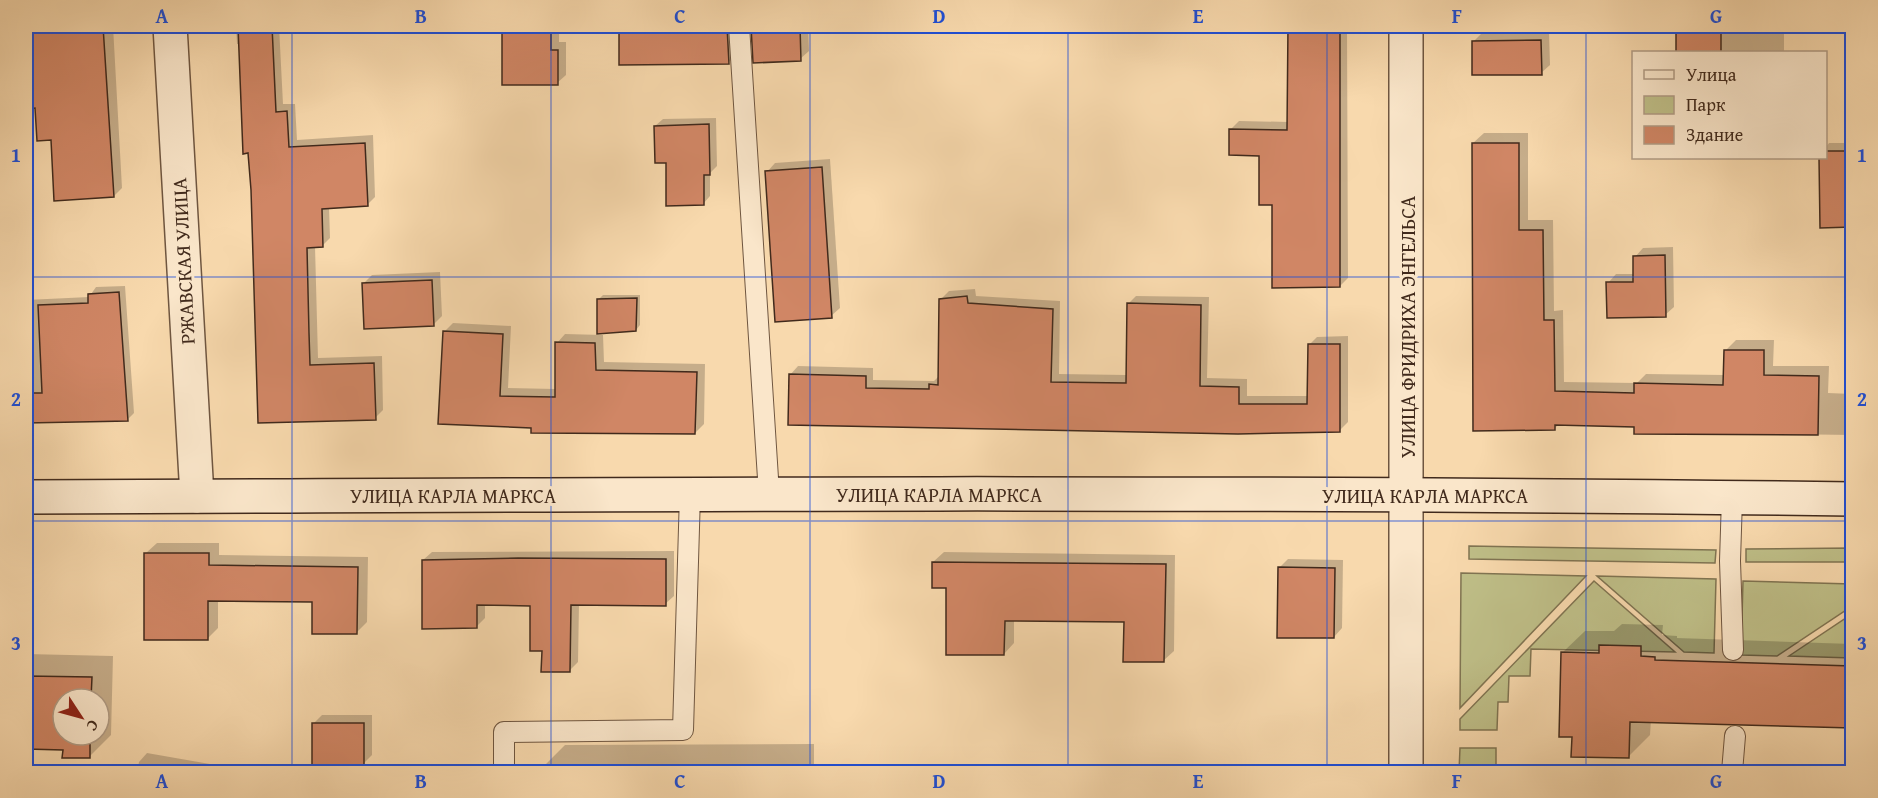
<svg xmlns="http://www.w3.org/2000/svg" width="1878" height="798" font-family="'Gentium Book Plus',serif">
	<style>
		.green { fill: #bfbf88; stroke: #807452; stroke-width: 1.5 }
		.shadow { fill: #0003; fill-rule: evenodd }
		.building { fill: #d08665; stroke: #412a1c; stroke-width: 1.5 }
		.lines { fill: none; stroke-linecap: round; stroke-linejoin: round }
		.lane-casing { stroke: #6f5640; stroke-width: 22 }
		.street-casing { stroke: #6f5640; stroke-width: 36 }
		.secondary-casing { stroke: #412a1c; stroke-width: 36 }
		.lane { stroke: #fae6ca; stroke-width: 20 }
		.street { stroke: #fae6ca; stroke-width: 33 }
		.secondary { stroke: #fae6ca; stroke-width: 33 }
		.grid { fill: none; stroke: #1d4ed8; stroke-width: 1.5; stroke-opacity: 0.55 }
		.labels { text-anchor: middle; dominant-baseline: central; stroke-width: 6; stroke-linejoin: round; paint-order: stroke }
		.street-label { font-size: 20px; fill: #412a1c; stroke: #fae6ca }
		.neatline { fill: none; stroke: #1d4ed8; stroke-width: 2 }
		.grid-label { font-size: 20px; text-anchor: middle; font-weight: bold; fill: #1d4ed8 }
	</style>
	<rect width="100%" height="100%" fill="#f8d9ad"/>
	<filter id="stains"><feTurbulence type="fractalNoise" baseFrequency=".00333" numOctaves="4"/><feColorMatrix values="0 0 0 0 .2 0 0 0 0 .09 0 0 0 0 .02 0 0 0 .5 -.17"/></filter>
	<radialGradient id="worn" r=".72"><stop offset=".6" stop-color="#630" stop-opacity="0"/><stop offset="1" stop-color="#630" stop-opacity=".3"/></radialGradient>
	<g class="green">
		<path d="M1469 546 1716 550 1715 563 1469 559Z"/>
		<path d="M1852 548V562H1746V549Z"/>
		<path d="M1461 573 1586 576 1460 708Z"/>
		<path d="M1597 576 1716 579 1714 653 1684 652Z"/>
		<path d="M1594 581 1675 652 1531 649 1530 676H1509L1508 702H1498L1497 730H1460V719Z"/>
		<path d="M1743 581 1852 584V606L1777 656 1741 655Z"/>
		<path d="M1852 614V658L1789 656Z"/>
		<path d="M1460 748H1496V772H1459Z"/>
	</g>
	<g class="shadow">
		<path d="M26 26H113L122 188 114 196 52 138 36 106 26 107Z"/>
		<path d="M236 26H279L283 104H295L297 140 373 135 375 197 367 205 329 207 330 238 322 246H315L318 358 382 356 383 410 375 418 259 422 253 190 240 44H237Z"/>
		<path d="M508 26H559V42H566V75L557 83 504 29Z"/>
		<path d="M626 26H735L737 54 729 62 620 31Z"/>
		<path d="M763 26H808L809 51 800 59 762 61Z"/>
		<path d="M1289 26H1347L1348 278 1340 286 1274 204 1261 154 1231 129 1239 121 1289 122Z"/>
		<path d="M1677 26 1784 28V52H1677Z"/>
		<path d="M1549 32 1550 65 1541 73 1473 42 1482 33Z"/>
		<path d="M716 118 717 166 710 173V196L703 204 655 126 663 119Z"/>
		<path d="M1484 133H1528V220H1553L1554 311 1563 310 1564 382 1637 383 1646 374 1725 375V351L1736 340H1774L1773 366H1829L1828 393 1852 394V435L1635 432V425L1559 424 1555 428 1473 143Z"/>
		<path d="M1829 143H1852V226H1821V158H1826V147Z"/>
		<path d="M830 159 840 308 831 316 767 172 775 163Z"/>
		<path d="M1673 247 1674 307 1665 315 1608 283 1616 274H1635V257L1643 248Z"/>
		<path d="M440 272 442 316 434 324 363 284 372 275Z"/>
		<path d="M125 286 134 413 128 419 26 421V300L89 297 96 287Z"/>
		<path d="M975 289 976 296 1060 301 1059 374 1127 375 1128 304 1136 296 1209 297 1207 378 1247 379V396H1309V345L1317 337 1348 336V422L1340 430 789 424 790 375 798 366 873 368V380L934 381 939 376 940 300 949 291Z"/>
		<path d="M603 295H640V325L636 330 599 299Z"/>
		<path d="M453 323 511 326 508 388 556 389 557 343 565 334 603 335 604 362 705 364 704 424 695 433 440 423 445 331Z"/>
		<path d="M157 543H219V555L368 557 367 622 356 633 314 600 218 599V628L207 639 146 553Z"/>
		<path d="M674 551V596L665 604H579L578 662 569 671 543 649 532 604 485 603V618L476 627 423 560 432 552Z"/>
		<path d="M944 552 1175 555 1174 651 1163 661 1125 621 1014 620V643L1004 654 948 587 933 562Z"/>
		<path d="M1288 559 1343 560 1342 628 1334 637 1279 568Z"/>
		<path d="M1622 624 1663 625 1662 635 1677 636V638L1852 644V727L1651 720 1650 735 1628 757 1573 736 1563 652 1585 631H1614Z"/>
		<path d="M26 654 113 656 111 735 89 757 64 749 26 748ZM63 699H99V735H63Z"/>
		<path d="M322 715H372V755L363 764 314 723Z"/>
		<path d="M814 744V772H543V767L565 745Z"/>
		<path d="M147 753 227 767 226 772H137L139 762Z"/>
	</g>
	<g class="building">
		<path d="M26 26H103L114 197 54 201 51 140 37 141 35 108 26 109Z"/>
		<path d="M238 26H272L276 112 287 111 289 147 365 143 368 206 322 209 323 247 307 248 309 333 310 365 374 363 376 420 258 423 251 190 248 153 243 154Z"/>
		<path d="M663 26H727L729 64 619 65V31L663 30Z"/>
		<path d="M751 26H800L801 61 753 63Z"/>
		<path d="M1288 26H1340V287L1272 288V205H1259V156L1229 155V129L1287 130Z"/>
		<rect x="1676" y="26" width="45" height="26"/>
		<path d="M502 29H551V50H558V85H502Z"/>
		<path d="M1541 40 1542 75H1472V41Z"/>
		<path d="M709 124 710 175H704V205L666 206V163H655L654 126Z"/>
		<path d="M1472 143H1519V230H1543L1544 320H1554L1555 391 1634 393V383L1723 385 1724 350H1764V375L1819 376 1818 435 1634 434V427L1555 425V430L1473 431Z"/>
		<path d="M1826 151H1852V227L1820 228 1819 158H1826Z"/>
		<path d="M822 167 832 318 775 322 765 171Z"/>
		<path d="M1665 255 1666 317 1607 318 1606 282H1633V256Z"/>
		<path d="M432 280 434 326 364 329 362 283Z"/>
		<path d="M119 292 128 421 26 423V393H42L38 305 88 303V294Z"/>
		<path d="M967 296 968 303 1053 309 1051 382 1126 383 1127 303 1201 305 1200 386 1239 387V404H1307L1308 344H1340V432L1238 434 788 425 789 374 866 376V388L929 389V384L938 385 939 299Z"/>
		<path d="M637 298 636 331 597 334V299Z"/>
		<path d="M443 331 503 334 500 396 555 397V342L595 343 596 370 697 372 695 434 531 433V428L438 424Z"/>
		<path d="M144 553H209V565L358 567 357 634H312V602L208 601V640H144Z"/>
		<path d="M518 558 666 559V606L571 605 570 672H541L542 651H530V606L477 605V628L422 629V560Z"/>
		<path d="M932 562 1166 564 1164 662H1123L1124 622 1005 621 1004 655H946V588H932Z"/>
		<path d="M1278 567 1335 568 1334 638H1277Z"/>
		<path d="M1599 645 1641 646V656L1655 657V660L1852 666V728L1630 722 1629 758 1571 757 1572 737H1559L1561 652 1599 653Z"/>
		<path d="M26 676 92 677 91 699H63V735H90V758H62L63 750 26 749Z"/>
		<rect x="312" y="723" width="52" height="42"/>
	</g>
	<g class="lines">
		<defs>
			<g id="lane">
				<path d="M739 26 769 494"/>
				<path d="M1732 498 1730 561 1733 650"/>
				<path d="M504 772V732L683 730 690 494"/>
				<path d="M1732 772 1735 736"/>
			</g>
			<g id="street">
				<path d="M170 26 197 496"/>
				<path d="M1406 26V772"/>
			</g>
			<path id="secondary" d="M26 497C634 494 1244 491 1852 499"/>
		</defs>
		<use href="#lane" class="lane-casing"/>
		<use href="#street" class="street-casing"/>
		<use href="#secondary" class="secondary-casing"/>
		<use href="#lane" class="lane"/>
		<use href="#street" class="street"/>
		<use href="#secondary" class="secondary"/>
	</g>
	<path class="grid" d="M292 26V772M551 26V772M810 26V772M1068 26V772M1327 26V772M1586 26V772M26 277H1852M26 521H1852"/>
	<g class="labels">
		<g class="street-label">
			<text transform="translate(183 261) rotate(-93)">РЖАВСКАЯ УЛИЦА</text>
			<text transform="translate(1407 327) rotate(-90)">УЛИЦА ФРИДРИХА ЭНГЕЛЬСА</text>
			<text x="939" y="494">УЛИЦА КАРЛА МАРКСА</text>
			<text x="453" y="495">УЛИЦА КАРЛА МАРКСА</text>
			<text x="1425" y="495">УЛИЦА КАРЛА МАРКСА</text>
		</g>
	</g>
	<rect width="1878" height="798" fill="none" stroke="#f8d9ad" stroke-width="66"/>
	<rect x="1632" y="51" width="195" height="108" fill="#fae6ca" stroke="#b09b84" stroke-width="1.5"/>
	<rect x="1644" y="70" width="30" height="9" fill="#fae6ca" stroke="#b09b84" stroke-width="1.5"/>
	<text x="1686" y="81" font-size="18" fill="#412a1c">Улица</text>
	<rect x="1644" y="96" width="30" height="18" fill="#bfbf88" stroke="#b09b84" stroke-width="1.5"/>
	<text x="1686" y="111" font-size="18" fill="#412a1c">Парк</text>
	<rect x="1644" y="126" width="30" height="18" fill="#d08665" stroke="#b09b84" stroke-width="1.5"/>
	<text x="1686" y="141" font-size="18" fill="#412a1c">Здание</text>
	<g transform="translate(81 717) rotate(126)"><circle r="28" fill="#fae6ca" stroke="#b09b84" stroke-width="1.5"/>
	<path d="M0-4.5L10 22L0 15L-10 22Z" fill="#8f2418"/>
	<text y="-9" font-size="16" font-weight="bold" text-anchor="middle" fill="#412a1c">С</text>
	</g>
	<rect x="33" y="33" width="1812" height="732" class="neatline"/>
	<g class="grid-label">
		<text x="162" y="23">A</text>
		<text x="421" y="23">B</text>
		<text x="680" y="23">C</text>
		<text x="939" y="23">D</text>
		<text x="1198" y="23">E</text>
		<text x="1457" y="23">F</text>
		<text x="1716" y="23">G</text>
		<text x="16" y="162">1</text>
		<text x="1862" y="162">1</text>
		<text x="16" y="406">2</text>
		<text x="1862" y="406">2</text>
		<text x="16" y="650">3</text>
		<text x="1862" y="650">3</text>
		<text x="162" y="788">A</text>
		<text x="421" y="788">B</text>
		<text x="680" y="788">C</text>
		<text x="939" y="788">D</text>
		<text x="1198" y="788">E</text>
		<text x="1457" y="788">F</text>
		<text x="1716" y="788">G</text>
	</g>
	<rect width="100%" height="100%" filter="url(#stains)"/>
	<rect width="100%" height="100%" fill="url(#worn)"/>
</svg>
